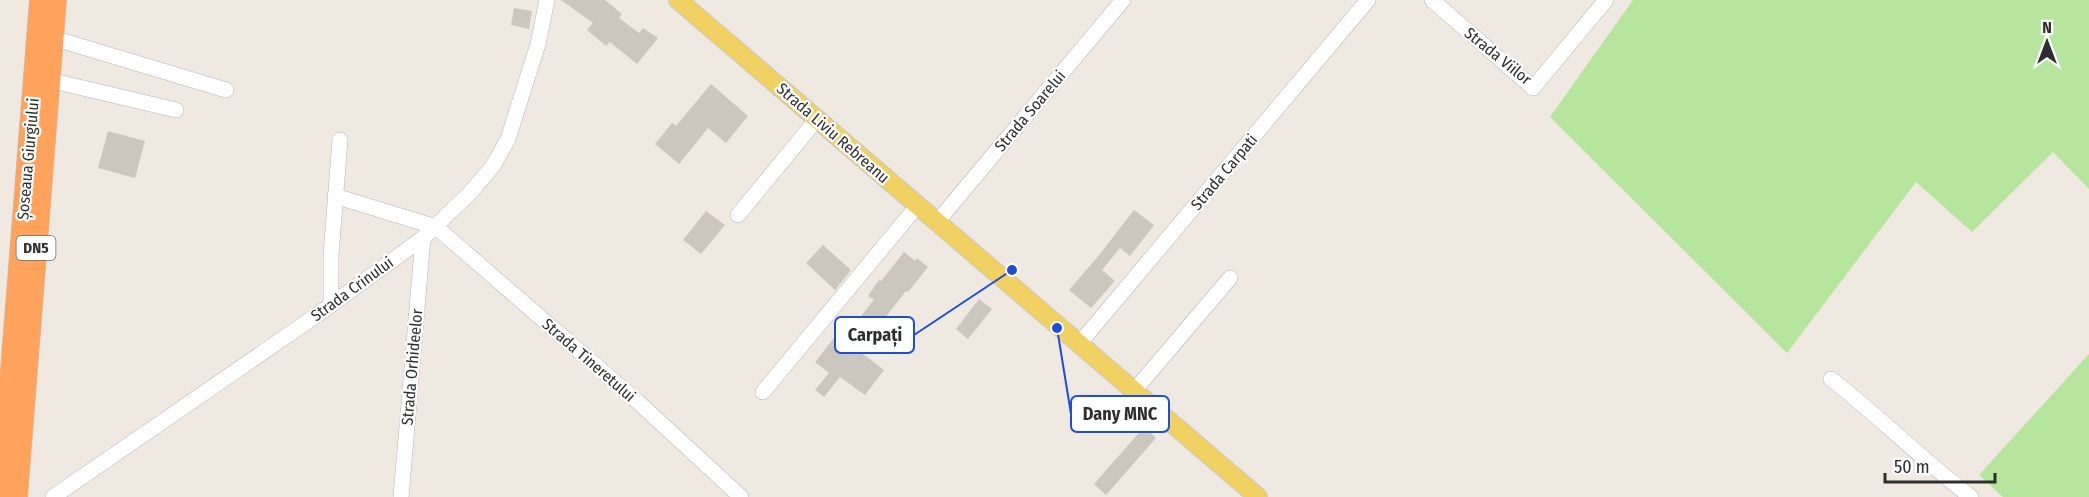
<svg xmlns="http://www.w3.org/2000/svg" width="2089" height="497" font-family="'Fira Sans Condensed',sans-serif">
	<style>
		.green { fill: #b6e59e }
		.building { fill: #cbc7bf }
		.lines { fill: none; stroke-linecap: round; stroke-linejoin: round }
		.minor-casing { stroke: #b4b7c1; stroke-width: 16 }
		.major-casing { stroke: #c9c9c9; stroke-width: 20 }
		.highway-casing { stroke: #c9c9c9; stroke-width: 22 }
		.minor { stroke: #fff; stroke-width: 15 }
		.major { stroke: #f2d163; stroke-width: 18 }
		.highway { stroke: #ffa35c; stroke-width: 21 }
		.labels { text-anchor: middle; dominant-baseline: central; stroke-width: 4.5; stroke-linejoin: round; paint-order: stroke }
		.shield { fill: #fff; stroke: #6d6d6d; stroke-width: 1.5 }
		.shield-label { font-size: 15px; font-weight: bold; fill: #2e2e2e }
		.street-label { font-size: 16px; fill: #2e2e2e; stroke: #fff }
		.leader { fill: none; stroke: #1d4ed8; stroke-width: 2 }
		.callout-dot { fill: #1d4ed8; stroke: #fff; stroke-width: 2 }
		.callout { fill: #fff; stroke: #1d4ed8; stroke-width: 2 }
		.callout-label { font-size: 18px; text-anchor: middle; font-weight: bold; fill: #2e2e2e }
	</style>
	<rect width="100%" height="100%" fill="#efe9e1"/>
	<g class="green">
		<path d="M1633 0H2089V189L2053 152 1972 232 1916 182 1787 353 1550 117Z"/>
		<path d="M2089 354V497H2003L1979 475Z"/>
	</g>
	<g class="building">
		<path d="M561 0H605L622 14 619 18 639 33 643 28 658 38 637 64 610 42 606 46 587 30 593 23Z"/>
		<path d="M514 8 532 11 529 29 511 25Z"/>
		<path d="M711 84 748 116 726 143 708 128 679 164 655 144 672 123 676 126Z"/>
		<path d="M108 131 145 141 135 178 98 168Z"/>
		<path d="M1134 210 1154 225 1130 256 1120 248 1102 270 1115 281 1091 308 1069 290 1100 254Z"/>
		<path d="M706 211 725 225 701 254 683 240Z"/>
		<path d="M823 245 851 270 835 290 806 263Z"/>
		<path d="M904 252 915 261 917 258 928 267 908 292 906 291 859 351 884 370 865 395 840 377 824 397 815 390 829 373 815 362 838 333 844 337 874 300 868 296 879 280 881 281Z"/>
		<path d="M979 299 992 309 968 339 956 329Z"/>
		<path d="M1144 427 1156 438 1106 495 1094 484Z"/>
	</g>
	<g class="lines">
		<defs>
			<g id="minor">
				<path d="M1432 0 1533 88 1606 0"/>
				<path d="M53 38 226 90"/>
				<path d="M49 80 176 110"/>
				<path d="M335 196 436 227 637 401 741 497"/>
				<path d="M738 215 817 119"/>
				<path d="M937 222 1123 0"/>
				<path d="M331 305V255L340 140"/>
				<path d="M1079 344 1368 0"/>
				<path d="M1831 379C1879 416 1922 460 1971 497"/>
				<path d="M1134 391 1230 278"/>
				<path d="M763 392 918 205"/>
				<path d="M53 497 317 315 423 238 469 194 493 166 508 139 538 44 547 0"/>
				<path d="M401 497 423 238"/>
			</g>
			<path id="major" d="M678 0 1258 497"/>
			<g id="highway">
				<path d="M1 497 40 0"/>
				<path d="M17 497 56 0"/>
			</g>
		</defs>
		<use href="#minor" class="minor-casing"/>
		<use href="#major" class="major-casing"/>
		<use href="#highway" class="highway-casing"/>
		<use href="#minor" class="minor"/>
		<use href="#major" class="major"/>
		<use href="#highway" class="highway"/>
	</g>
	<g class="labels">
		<rect class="shield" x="16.5" y="236" width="39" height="24" rx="4.5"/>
		<g class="shield-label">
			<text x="36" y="248">DN5</text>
		</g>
		<g class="street-label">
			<text transform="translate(1498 56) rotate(39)">Strada Viilor</text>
			<text transform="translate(1030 111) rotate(-50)">Strada Soarelui</text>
			<text transform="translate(833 133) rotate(41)">Strada Liviu Rebreanu</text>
			<text transform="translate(28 159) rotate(-85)">Șoseaua Giurgiului</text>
			<text transform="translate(1224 172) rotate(-50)">Strada Carpati</text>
			<text transform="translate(352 289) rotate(-36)">Strada Crinului</text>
			<text transform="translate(589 360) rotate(41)">Strada Tineretului</text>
			<text transform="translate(412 367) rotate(-85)">Strada Orhideelor</text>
		</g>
	</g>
	<path class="leader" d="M1012 270L914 335M1057 328L1071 414"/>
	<g class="callout-dot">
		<circle cx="1012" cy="270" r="6"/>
		<circle cx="1057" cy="328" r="6"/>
	</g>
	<g class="callout">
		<rect x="835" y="317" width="79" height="36" rx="6"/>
		<rect x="1071" y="396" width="98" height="36" rx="6"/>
	</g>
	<g class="callout-label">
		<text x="875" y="341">Carpați</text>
		<text x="1120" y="420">Dany MNC</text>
	</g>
	<g transform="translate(2047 42)" stroke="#ffffff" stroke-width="4.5" paint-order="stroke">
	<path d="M0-4.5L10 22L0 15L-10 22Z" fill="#2e2e2e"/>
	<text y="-9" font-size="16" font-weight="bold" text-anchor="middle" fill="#2e2e2e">N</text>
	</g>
	<path d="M1885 473v9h110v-9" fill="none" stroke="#2e2e2e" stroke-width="3"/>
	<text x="1894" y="473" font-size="18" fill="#2e2e2e" stroke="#ffffff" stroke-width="4.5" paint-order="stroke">50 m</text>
</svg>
